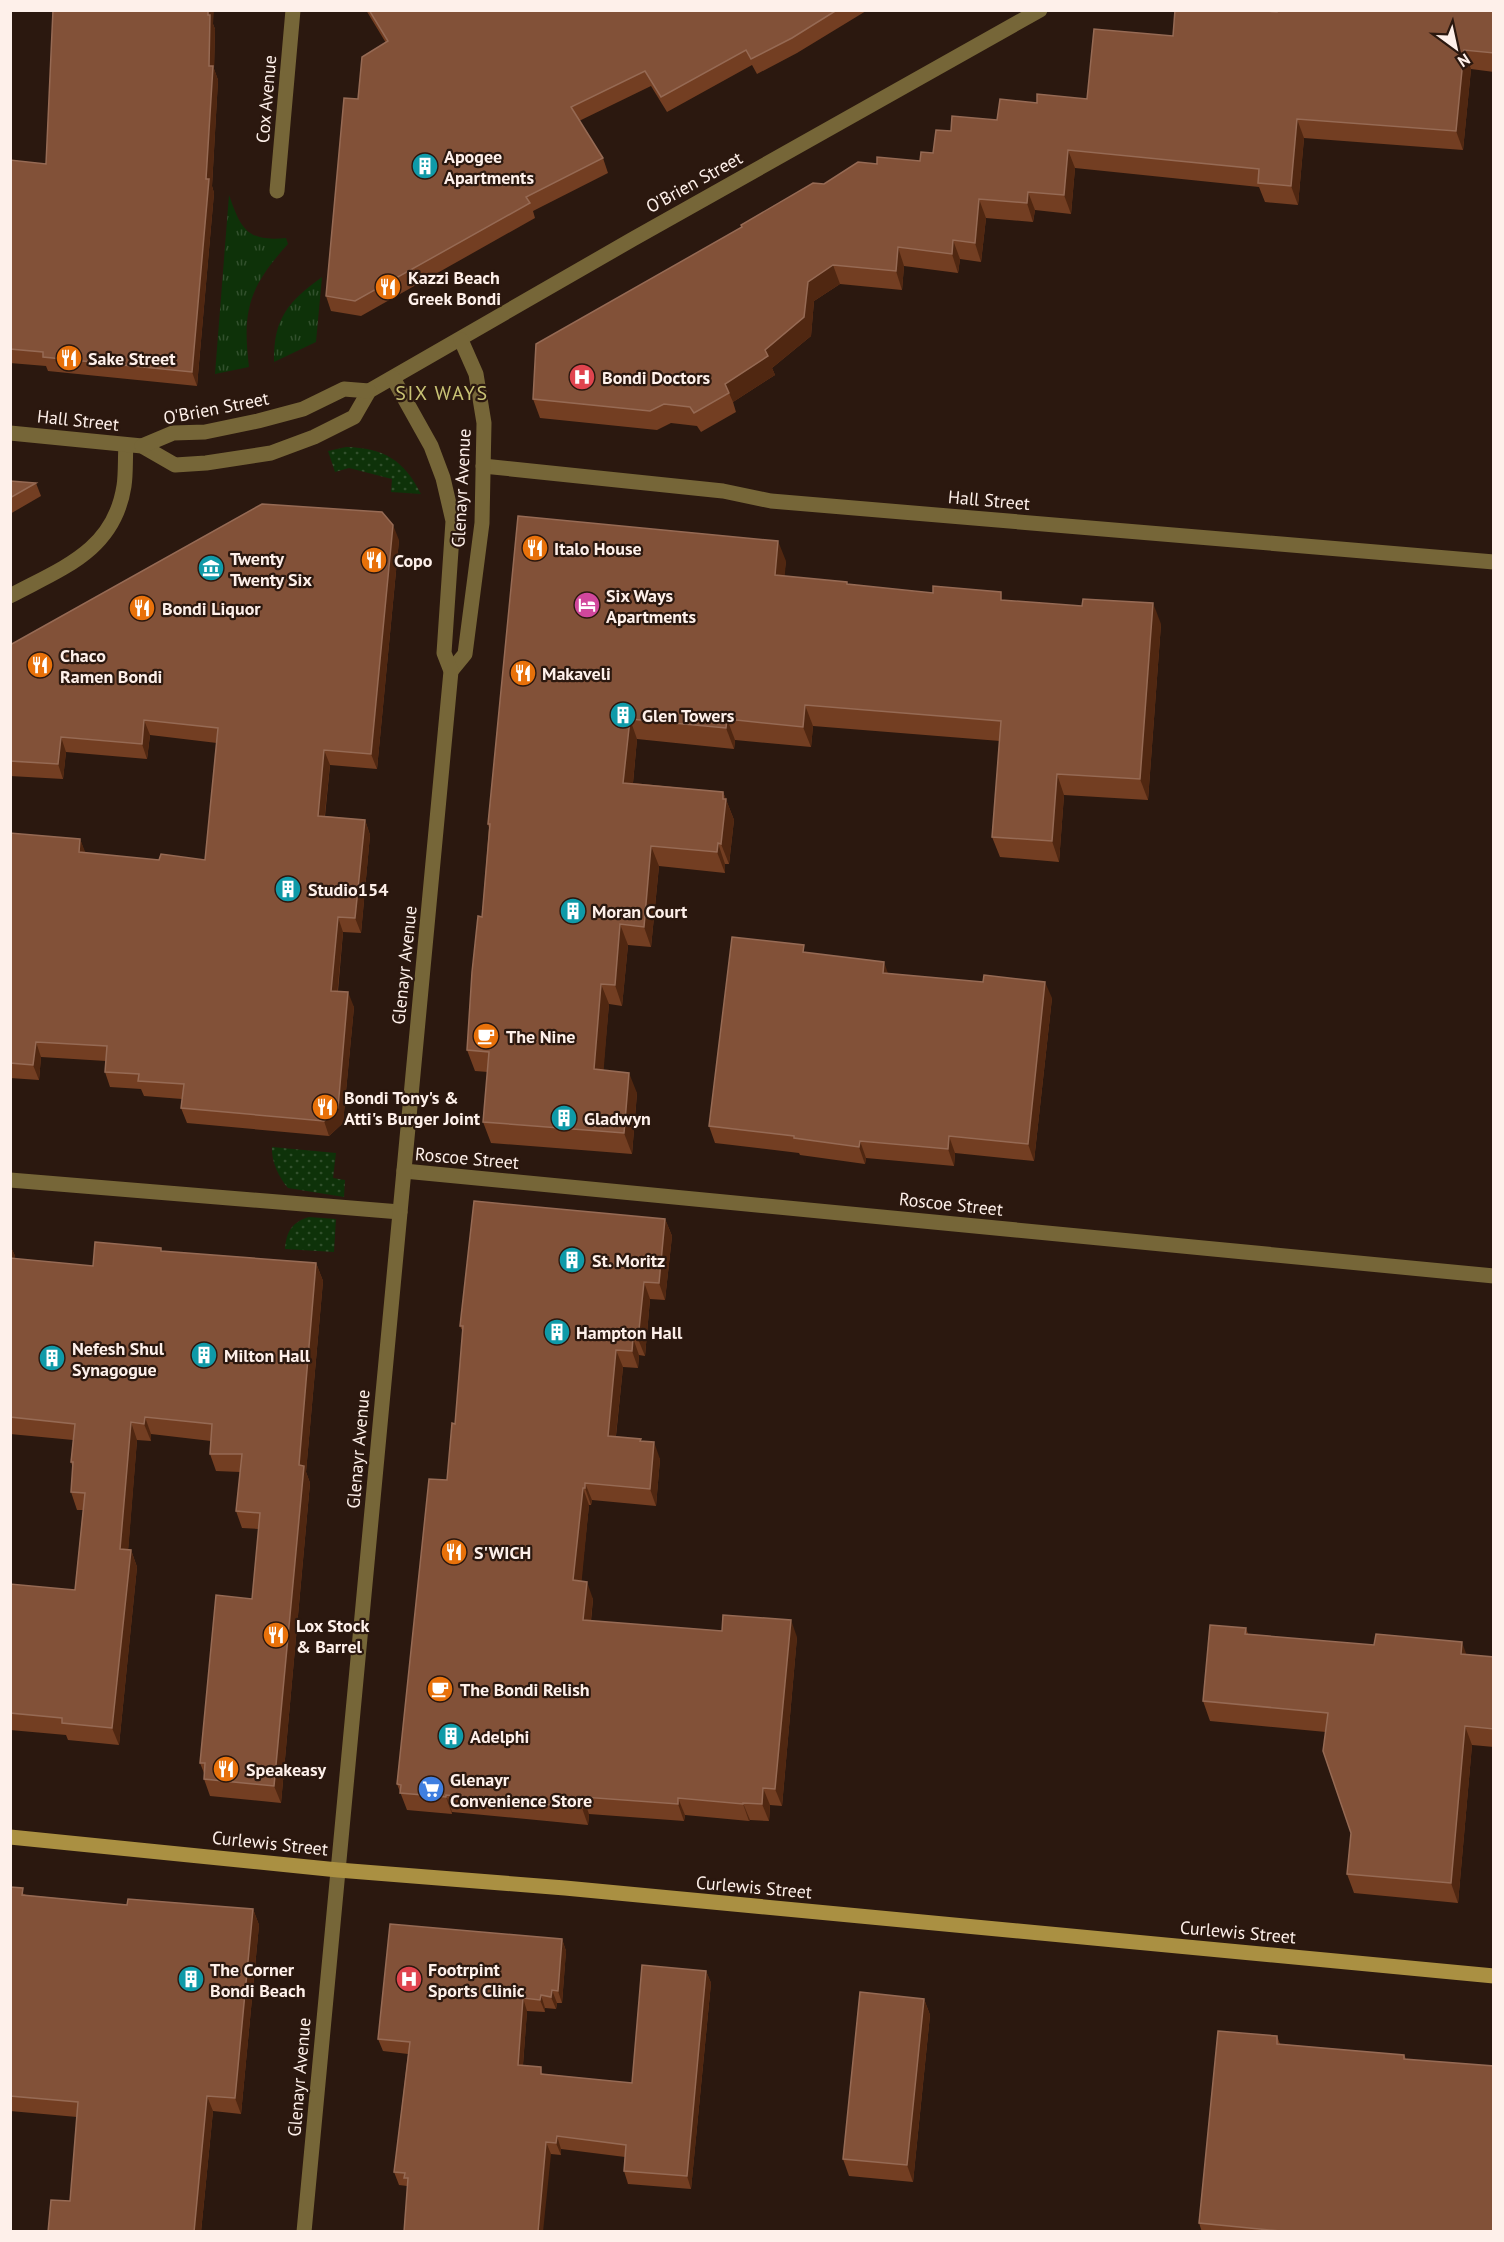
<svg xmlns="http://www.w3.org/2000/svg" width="1504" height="2242" font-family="'PT Sans',sans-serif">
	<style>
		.grass { fill: url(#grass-tufts) }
		.garden { fill: url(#garden-dots) }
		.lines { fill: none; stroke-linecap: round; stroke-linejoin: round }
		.minor { stroke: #766638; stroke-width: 15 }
		.tertiary { stroke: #766638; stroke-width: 15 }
		.secondary { stroke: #aa9042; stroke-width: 15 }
		.wall { fill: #733e22 }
		.shaded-wall { fill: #502711 }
		.building { fill: #825138; stroke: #966a54; stroke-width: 1.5 }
		.labels { text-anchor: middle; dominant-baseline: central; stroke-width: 4.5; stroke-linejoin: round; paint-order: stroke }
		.street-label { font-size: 18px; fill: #fef0ea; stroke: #2b180f }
		.poi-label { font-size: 18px; font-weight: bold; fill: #fef0ea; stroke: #2b180f; text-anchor: start }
		.neighbourhood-label { font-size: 20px; letter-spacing: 1.5px; fill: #c9c375; stroke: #2b180f }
	</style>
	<defs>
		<pattern id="grass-tufts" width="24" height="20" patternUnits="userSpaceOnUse" patternTransform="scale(1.5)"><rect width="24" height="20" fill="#0e3209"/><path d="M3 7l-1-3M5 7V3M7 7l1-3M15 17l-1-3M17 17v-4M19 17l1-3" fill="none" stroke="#32502d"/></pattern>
		<pattern id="garden-dots" width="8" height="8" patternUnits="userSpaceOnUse" patternTransform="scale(1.5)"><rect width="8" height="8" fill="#0e3209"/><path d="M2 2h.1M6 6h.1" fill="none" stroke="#32502d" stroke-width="1.8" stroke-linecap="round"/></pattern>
	</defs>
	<rect width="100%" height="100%" fill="#2b180f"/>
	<g class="grass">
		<path d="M229 195C241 229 247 242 286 238L288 244C249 287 242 310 249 367L215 374Z"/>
		<path d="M322 277 316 342 274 362C273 318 289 301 322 277Z"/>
	</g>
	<g class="garden">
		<path d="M346 447C384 448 404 460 421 494L391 492 392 479 349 468 335 472 328 451Z"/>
		<path d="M272 1147 336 1153 333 1178 345 1180 344 1197 288 1188C279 1178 271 1161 272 1147Z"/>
		<path d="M309 1217 336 1219 334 1252 285 1249C286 1232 292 1222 309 1217Z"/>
	</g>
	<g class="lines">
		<g class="minor">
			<path d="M277 191 293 10"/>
			<path d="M483 466 723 491 771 501 1494 562"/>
			<path d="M10 596C62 568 114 551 124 486 126 473 125 458 126 445"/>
			<path d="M404 1171 1494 1276"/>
			<path d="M10 1180 400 1212"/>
		</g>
		<g class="tertiary">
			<path d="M10 433 142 446 175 465 206 463 271 453 314 437 354 417 369 391 633 239 1040 10"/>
			<path d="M142 446 173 433 205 432 258 421 303 409 344 389 369 391"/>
			<path d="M451 671 465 654 482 523 484 423 476 374 461 340"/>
			<path d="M304 2232 451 671 444 653 453 521 443 478 431 446 393 378"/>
		</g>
		<path class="secondary" d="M10 1837 338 1870 565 1888 1494 1976"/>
	</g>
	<g class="wall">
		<path d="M366 10H866V11L797 53 757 74 752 65 667 112 651 86 579 121 603 158 608 173 533 211 535 218 361 316 331 311 326 296 358 99 386 43Z"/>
		<path d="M1494 10V72L1471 69 1463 150 1304 138 1298 205 1265 202 1259 187 1075 168 1071 214 1035 210 1033 222 986 218 981 262 960 259 958 273 904 266 902 290 840 284 814 301 811 336 772 368 775 375 733 402 736 412 701 432 697 426 671 423 657 430 540 418 533 399 824 184 877 164 920 161 933 153 951 131 997 120 1037 103 1087 99 1173 36 1277 12Z"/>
		<path d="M213 24 215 29 214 69 218 80 212 186 214 193 197 386 48 371 46 366 10 363V160L46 164Z"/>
		<path d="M10 481 36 483 41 496 10 514Z"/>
		<path d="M399 540 377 769 330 765 325 816 365 820 370 835 361 933 343 932 338 991 354 1007 343 1123 329 1136 187 1123 181 1108 182 1099 144 1096 141 1089 110 1087 105 1072 106 1061 41 1057 39 1080 10 1078V833L80 839 85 853 159 860H205L217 743 150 735 147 759 66 752 63 779 10 776V645Z"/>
		<path d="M786 561 784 576 848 585 1004 601 1161 624 1148 800 1064 795 1059 862 1000 857 992 837 1000 741 813 726 811 747 735 740 734 749 637 739 633 783 723 792 734 820 729 864H725V873L659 866 651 947 628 945 622 1006 609 1004 603 1070 637 1093 632 1154 491 1143 483 1122 488 1072 475 1071 467 1050 482 917 489 828 488 824Z"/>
		<path d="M806 952 888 973 1052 998 1034 1161 955 1153 954 1166 866 1158 865 1164 800 1155 799 1153 715 1143 709 1126Z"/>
		<path d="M665 1219 672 1236 665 1300 650 1299 645 1356 639 1355 638 1368 623 1367 616 1436 642 1441 660 1459 656 1506 592 1500 591 1505H589L581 1581 593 1599 591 1621 797 1637 782 1806 770 1805 769 1821 750 1820 749 1821 685 1815 684 1821 589 1814 588 1825 452 1812V1814L407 1810 397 1784 447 1480 455 1424 463 1332 460 1326Z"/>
		<path d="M10 1245 15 1256 14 1259 93 1266 162 1251 316 1263 323 1281 306 1472 310 1483 281 1803 210 1796 204 1779V1773L200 1763 252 1599 259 1529 242 1528 236 1511 240 1472 216 1471 210 1454 211 1441 151 1434V1441L137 1440 128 1550H131L137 1567 119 1745 68 1740 66 1735 10 1730V1584L75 1590 83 1510H77L71 1492 73 1468 71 1462 73 1440 10 1434Z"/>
		<path d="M1246 1628 1248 1634 1494 1657V1747L1472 1745 1458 1903 1354 1893 1347 1874 1351 1833 1326 1732 1210 1721 1203 1701Z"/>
		<path d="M10 1887 26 1895 127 1905 253 1909 259 1925 241 2114 213 2111 201 2232H48L70 2201 77 2117 10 2111Z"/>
		<path d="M562 1939 566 1951 562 2003H557L556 2009 545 2008V2012L527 2011 523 2065 544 2074 632 2083 706 1971 711 1983 691 2189 628 2184 624 2171 625 2157 561 2149V2155L551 2154 408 2188 407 2186 399 2185 394 2172 408 2054 383 2051 378 2039Z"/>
		<path d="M924 1999 930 2015 913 2182 849 2176 843 2159Z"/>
		<path d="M1277 2036 1280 2044 1404 2055 1494 2232H1202L1199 2223Z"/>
	</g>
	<g class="shaded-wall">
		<path d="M208 10H214L213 24 215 29 214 69 218 80 212 186 214 193 197 386 192 372 206 179 209 66Z"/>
		<path d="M1464 50 1471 69 1463 150 1456 131Z"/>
		<path d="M1297 119 1304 138 1298 205 1291 186Z"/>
		<path d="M1068 150 1075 168 1071 214 1064 195Z"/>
		<path d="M1028 192 1035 210 1033 222 1027 203Z"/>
		<path d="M979 199 986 218 981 262 975 243Z"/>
		<path d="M953 240 960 259 958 273 952 254Z"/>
		<path d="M898 247 904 266 902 290 896 271Z"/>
		<path d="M833 265 840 284 814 301 811 336 772 368 775 375 733 402 725 384 808 282Z"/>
		<path d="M393 525 399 540 377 769 371 754Z"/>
		<path d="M778 541 786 561 783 596 775 575Z"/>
		<path d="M1153 603 1161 624 1148 800 1140 779Z"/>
		<path d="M805 705 813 726 811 747 803 727Z"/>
		<path d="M630 719 637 739 631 803 623 783Z"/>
		<path d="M727 719 735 740 734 749 726 728Z"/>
		<path d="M144 720 150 735 147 759 142 744Z"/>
		<path d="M61 737 66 752 63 779 58 764Z"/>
		<path d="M324 750 330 765 323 831 318 816Z"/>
		<path d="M1057 774 1064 795 1059 862 1052 841Z"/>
		<path d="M723 792 734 820 729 864 721 844Z"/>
		<path d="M365 820 370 835 361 933 355 918Z"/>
		<path d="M80 839 86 854 79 852Z"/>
		<path d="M718 843 725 864V873L717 852Z"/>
		<path d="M651 846 659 866 651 947 644 927Z"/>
		<path d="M338 917 343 932 336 1006 331 991Z"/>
		<path d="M620 924 628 945 622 1006 615 985Z"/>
		<path d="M884 962 890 979 883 973Z"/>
		<path d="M1045 982 1052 998 1034 1161 1028 1144Z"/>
		<path d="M601 984 609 1004 602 1090 594 1069Z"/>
		<path d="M348 992 354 1007 343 1123 329 1136 324 1121Z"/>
		<path d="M36 1042 41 1057 39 1080 33 1065Z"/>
		<path d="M629 1073 637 1093 632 1154 624 1133Z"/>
		<path d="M949 1136 955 1153 954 1166 948 1149Z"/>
		<path d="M860 1141 866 1158 865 1164 859 1147Z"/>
		<path d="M665 1219 672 1236 665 1300 659 1283Z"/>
		<path d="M10 1245 15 1256 13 1275 10 1269Z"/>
		<path d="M316 1263 323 1281 306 1472 310 1483 281 1803 274 1786 299 1465Z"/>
		<path d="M644 1282 650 1299 645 1356 638 1339Z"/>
		<path d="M633 1338 639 1355 638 1368 632 1351Z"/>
		<path d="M616 1350 623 1367 614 1453 608 1436Z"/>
		<path d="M145 1417 151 1434V1441L144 1424Z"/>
		<path d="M131 1422 137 1440 127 1566 120 1549Z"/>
		<path d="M654 1442 660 1459 656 1506 650 1489Z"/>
		<path d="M585 1483 592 1500 591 1505 585 1488Z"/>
		<path d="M583 1488 589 1505 580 1598 573 1580Z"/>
		<path d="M131 1550 137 1567 119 1745 112 1728Z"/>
		<path d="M587 1582 593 1599 589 1637 583 1620Z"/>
		<path d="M791 1620 797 1637 782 1806 775 1789Z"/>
		<path d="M1462 1642 1469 1662 1461 1654Z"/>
		<path d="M1465 1726 1472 1745 1458 1903 1451 1883Z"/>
		<path d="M763 1788 770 1805 769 1821 762 1804Z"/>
		<path d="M446 1795 452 1812V1814L446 1797Z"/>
		<path d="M583 1797 589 1814 588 1825 582 1808Z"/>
		<path d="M678 1798 685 1815 684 1821 678 1804Z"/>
		<path d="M743 1803 750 1820 749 1821 743 1804Z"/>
		<path d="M253 1909 259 1925 241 2114 235 2098Z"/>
		<path d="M562 1939 566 1951 562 2003 558 1991Z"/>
		<path d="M706 1971 711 1983 691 2189 687 2176Z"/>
		<path d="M552 1990 557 2003 556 2009 551 1997Z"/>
		<path d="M541 1995 545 2008V2012L540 2000Z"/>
		<path d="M523 1998 527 2011 522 2077 518 2065Z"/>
		<path d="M924 1999 930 2015 913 2182 907 2165Z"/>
		<path d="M207 2096 213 2111 201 2232H194Z"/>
		<path d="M557 2136 561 2149V2155L556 2143Z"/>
		<path d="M546 2142 551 2154 543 2232H538Z"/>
	</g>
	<g class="building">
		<path d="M53 10H208V15H210L209 66H213L206 179H209L192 372 43 357V352L10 349V160L46 164Z"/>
		<path d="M369 10H837L792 38 751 59 746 50 661 97 645 71 571 107 603 158 526 197 530 203 355 301 326 296 344 98 358 99 362 57 388 41Z"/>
		<path d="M1175 10H1252L1277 12V10H1494V53L1464 50 1456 131 1297 119 1291 186 1258 183 1259 169 1068 150 1064 195 1028 192 1027 203 979 199 975 243 953 240 952 254 898 247 896 271 833 265 808 282 804 317 765 350 768 356 725 384 729 393 694 413 690 407 664 404 650 411 533 399 536 344 742 227 741 225 813 183 824 184 858 162 877 164V157L920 161 921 152 933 153 936 130 951 131 952 116 997 120 1000 99 1037 103V94L1087 99 1094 29 1173 36Z"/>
		<path d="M10 481 36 483 10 498Z"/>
		<path d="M262 504 382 512 393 525 371 754 324 750 318 816 365 820 355 918 338 917 331 991 348 992 338 1108 324 1121 181 1108 184 1084 138 1081 139 1074 105 1072 107 1046 36 1042 33 1065 10 1063V833L80 839 79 852 159 860 161 854 205 860 218 728 144 720 142 744 61 737 58 764 10 761V645Z"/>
		<path d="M518 516 778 541 775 575 847 582V584L933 593V586L1001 592V600L1082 606 1083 599 1153 603 1140 779 1057 774 1052 841 992 837 1001 721 805 705 803 727 727 719 726 728 630 719 623 783 723 792V799H726L721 844 718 843 717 852 651 846 644 927 620 924 615 985 601 984 594 1069 629 1073 624 1133 483 1122 489 1052 467 1050 472 972 478 916 482 917 490 824H488Z"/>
		<path d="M732 937 804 945 803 952 884 962 883 973 983 982 984 975 1045 982 1028 1144 949 1136 948 1149 860 1141 859 1147 794 1138V1136L709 1126Z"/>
		<path d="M474 1201 665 1219 659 1283 644 1282 638 1339 633 1338 632 1351 616 1350 608 1436 641 1439 640 1441 654 1442 650 1489 585 1483V1488H583L573 1580 587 1582 583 1620 722 1631 723 1615 791 1620 775 1789 763 1788 762 1804 743 1803V1804L678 1798V1804L583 1797 582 1808 446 1795V1797L400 1793 401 1785 397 1784 429 1479 447 1480 452 1423 455 1424 463 1326H460Z"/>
		<path d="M95 1242 161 1248V1251L316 1263 299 1465 304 1466 274 1786 204 1779 205 1763H200L216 1595 252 1599 260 1513 236 1511 242 1454H210L212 1424 145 1417 144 1424 131 1422 120 1549 131 1550 112 1728 62 1723V1718L10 1713V1584L75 1590 85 1493 71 1492 73 1462H71L75 1424 10 1417V1258L93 1266Z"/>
		<path d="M1210 1625 1246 1628 1245 1634 1374 1645 1376 1634 1462 1642 1461 1654 1494 1657V1729L1465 1726 1451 1883 1347 1874 1351 1833 1323 1751 1328 1713 1203 1701Z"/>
		<path d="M10 1887 23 1888 22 1895 127 1905 128 1899 253 1909 235 2098 207 2096 194 2232H48L51 2200 70 2201 78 2102 10 2096Z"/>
		<path d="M390 1924 562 1939 558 1991 552 1990 551 1997 541 1995 540 2000 523 1998 518 2065 541 2067V2074L632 2083 642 1965 706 1971 687 2176 624 2171 626 2145 557 2136 556 2143 546 2142 538 2232H404L408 2178H404L405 2173 394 2172 410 2042 378 2039Z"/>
		<path d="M860 1992 924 1999 907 2165 843 2159Z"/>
		<path d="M1218 2031 1277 2036V2044L1404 2055V2059L1494 2066V2232H1291L1199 2223Z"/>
	</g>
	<defs>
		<symbol id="building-disc" viewBox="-11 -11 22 22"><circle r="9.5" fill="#0f9aa8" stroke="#2b180f"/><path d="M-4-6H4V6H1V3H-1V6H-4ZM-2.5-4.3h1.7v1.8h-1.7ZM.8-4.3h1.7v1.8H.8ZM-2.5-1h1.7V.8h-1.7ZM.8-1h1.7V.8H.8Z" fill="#fff"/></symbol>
		<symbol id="restaurant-disc" viewBox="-11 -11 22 22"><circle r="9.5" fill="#e8710a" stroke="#2b180f"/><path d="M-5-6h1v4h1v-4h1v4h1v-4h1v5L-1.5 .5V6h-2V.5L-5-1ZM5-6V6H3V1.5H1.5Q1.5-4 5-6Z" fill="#fff"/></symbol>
		<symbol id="hospital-disc" viewBox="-11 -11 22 22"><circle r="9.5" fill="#e0444e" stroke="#2b180f"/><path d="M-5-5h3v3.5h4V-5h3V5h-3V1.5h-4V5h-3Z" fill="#fff"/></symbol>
		<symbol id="museum-disc" viewBox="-11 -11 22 22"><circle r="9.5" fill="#0f9aa8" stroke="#2b180f"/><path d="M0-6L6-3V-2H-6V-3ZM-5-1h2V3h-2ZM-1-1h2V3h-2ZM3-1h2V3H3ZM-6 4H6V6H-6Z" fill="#fff"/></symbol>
		<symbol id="hotel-disc" viewBox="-11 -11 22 22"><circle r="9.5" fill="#d1479c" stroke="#2b180f"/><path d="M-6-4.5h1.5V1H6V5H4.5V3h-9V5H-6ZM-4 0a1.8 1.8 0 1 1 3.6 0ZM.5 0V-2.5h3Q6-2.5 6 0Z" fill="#fff"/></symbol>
		<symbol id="cafe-disc" viewBox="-11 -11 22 22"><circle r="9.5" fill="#e8710a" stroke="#2b180f"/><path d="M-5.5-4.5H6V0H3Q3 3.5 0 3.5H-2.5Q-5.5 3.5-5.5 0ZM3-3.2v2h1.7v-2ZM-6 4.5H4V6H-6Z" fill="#fff"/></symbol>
		<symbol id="supermarket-disc" viewBox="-11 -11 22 22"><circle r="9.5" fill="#3f7fe0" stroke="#2b180f"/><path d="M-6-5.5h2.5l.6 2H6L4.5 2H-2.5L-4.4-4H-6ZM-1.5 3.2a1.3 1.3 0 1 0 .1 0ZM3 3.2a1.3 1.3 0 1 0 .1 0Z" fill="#fff"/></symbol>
	</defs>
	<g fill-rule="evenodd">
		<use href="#building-disc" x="410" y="151" width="30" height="30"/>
		<use href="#restaurant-disc" x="373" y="272" width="30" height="30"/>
		<use href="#restaurant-disc" x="54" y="343" width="30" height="30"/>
		<use href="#hospital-disc" x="567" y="362" width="30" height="30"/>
		<use href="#restaurant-disc" x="520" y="533" width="30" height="30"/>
		<use href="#restaurant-disc" x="359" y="545" width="30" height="30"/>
		<use href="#museum-disc" x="196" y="553" width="30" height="30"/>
		<use href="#hotel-disc" x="572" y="590" width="30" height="30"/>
		<use href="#restaurant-disc" x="127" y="593" width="30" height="30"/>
		<use href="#restaurant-disc" x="25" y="650" width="30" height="30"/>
		<use href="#restaurant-disc" x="508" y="658" width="30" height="30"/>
		<use href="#building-disc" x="608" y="700" width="30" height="30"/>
		<use href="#building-disc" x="273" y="874" width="30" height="30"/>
		<use href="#building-disc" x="558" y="896" width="30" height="30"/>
		<use href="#cafe-disc" x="471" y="1021" width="30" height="30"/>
		<use href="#restaurant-disc" x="310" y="1092" width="30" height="30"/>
		<use href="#building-disc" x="549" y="1103" width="30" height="30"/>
		<use href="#building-disc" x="557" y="1245" width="30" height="30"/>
		<use href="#building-disc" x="542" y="1317" width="30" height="30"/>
		<use href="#building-disc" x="189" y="1340" width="30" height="30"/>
		<use href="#building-disc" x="37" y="1343" width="30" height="30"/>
		<use href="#restaurant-disc" x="439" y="1537" width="30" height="30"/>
		<use href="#restaurant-disc" x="261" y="1620" width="30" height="30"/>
		<use href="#cafe-disc" x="425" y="1674" width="30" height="30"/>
		<use href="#building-disc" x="436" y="1721" width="30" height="30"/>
		<use href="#restaurant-disc" x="211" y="1754" width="30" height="30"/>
		<use href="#supermarket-disc" x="416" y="1774" width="30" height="30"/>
		<use href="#building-disc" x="176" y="1964" width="30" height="30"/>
		<use href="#hospital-disc" x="394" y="1964" width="30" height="30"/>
	</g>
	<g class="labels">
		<g class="street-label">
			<text transform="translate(266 99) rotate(-85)">Cox Avenue</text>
			<text transform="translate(694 182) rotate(-29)">O'Brien Street</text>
			<text transform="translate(216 408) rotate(-11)">O'Brien Street</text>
			<text transform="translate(78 420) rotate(6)">Hall Street</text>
			<text transform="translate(461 488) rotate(-87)">Glenayr Avenue</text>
			<text transform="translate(989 500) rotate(5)">Hall Street</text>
			<text transform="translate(404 965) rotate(-84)">Glenayr Avenue</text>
			<text transform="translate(467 1158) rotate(5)">Roscoe Street</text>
			<text transform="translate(951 1204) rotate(6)">Roscoe Street</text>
			<text transform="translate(358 1449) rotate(-85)">Glenayr Avenue</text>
			<text transform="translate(270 1843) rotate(6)">Curlewis Street</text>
			<text transform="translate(754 1887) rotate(5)">Curlewis Street</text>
			<text transform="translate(1238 1932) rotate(5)">Curlewis Street</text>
			<text transform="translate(299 2077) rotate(-85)">Glenayr Avenue</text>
		</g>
		<g class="poi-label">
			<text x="444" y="156">Apogee<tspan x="444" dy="21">Apartments</tspan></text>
			<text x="408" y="277">Kazzi Beach<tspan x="408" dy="21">Greek Bondi</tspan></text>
			<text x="88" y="358">Sake Street</text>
			<text x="602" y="377">Bondi Doctors</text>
			<text x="554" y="548">Italo House</text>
			<text x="230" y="558">Twenty<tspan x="230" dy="21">Twenty Six</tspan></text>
			<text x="394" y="560">Copo</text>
			<text x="606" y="595">Six Ways<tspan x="606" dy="21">Apartments</tspan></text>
			<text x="162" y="608">Bondi Liquor</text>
			<text x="60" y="655">Chaco<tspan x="60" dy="21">Ramen Bondi</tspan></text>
			<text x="542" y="673">Makaveli</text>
			<text x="642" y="715">Glen Towers</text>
			<text x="308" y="889">Studio154</text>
			<text x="592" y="911">Moran Court</text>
			<text x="506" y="1036">The Nine</text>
			<text x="344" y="1097">Bondi Tony's &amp;<tspan x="344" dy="21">Atti's Burger Joint</tspan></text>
			<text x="584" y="1118">Gladwyn</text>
			<text x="592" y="1260">St. Moritz</text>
			<text x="576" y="1332">Hampton Hall</text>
			<text x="72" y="1348">Nefesh Shul<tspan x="72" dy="21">Synagogue</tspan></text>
			<text x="224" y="1355">Milton Hall</text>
			<text x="474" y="1552">S'WICH</text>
			<text x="296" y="1625">Lox Stock<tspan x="296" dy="21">&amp; Barrel</tspan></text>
			<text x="460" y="1689">The Bondi Relish</text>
			<text x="470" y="1736">Adelphi</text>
			<text x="246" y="1769">Speakeasy</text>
			<text x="450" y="1779">Glenayr<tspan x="450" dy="21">Convenience Store</tspan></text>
			<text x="210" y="1969">The Corner<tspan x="210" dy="21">Bondi Beach</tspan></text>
			<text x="428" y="1969">Footrpint<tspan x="428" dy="21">Sports Clinic</tspan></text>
		</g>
		<g class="neighbourhood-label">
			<text x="442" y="393">SIX WAYS</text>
		</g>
	</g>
	<rect width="1504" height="2242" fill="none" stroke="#fef0ea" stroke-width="24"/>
	<g transform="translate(1456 48) rotate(147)" stroke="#2b180f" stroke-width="4.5" paint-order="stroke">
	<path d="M0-4.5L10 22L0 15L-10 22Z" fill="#fef0ea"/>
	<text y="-9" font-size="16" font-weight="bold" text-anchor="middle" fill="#fef0ea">N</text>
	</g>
</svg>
